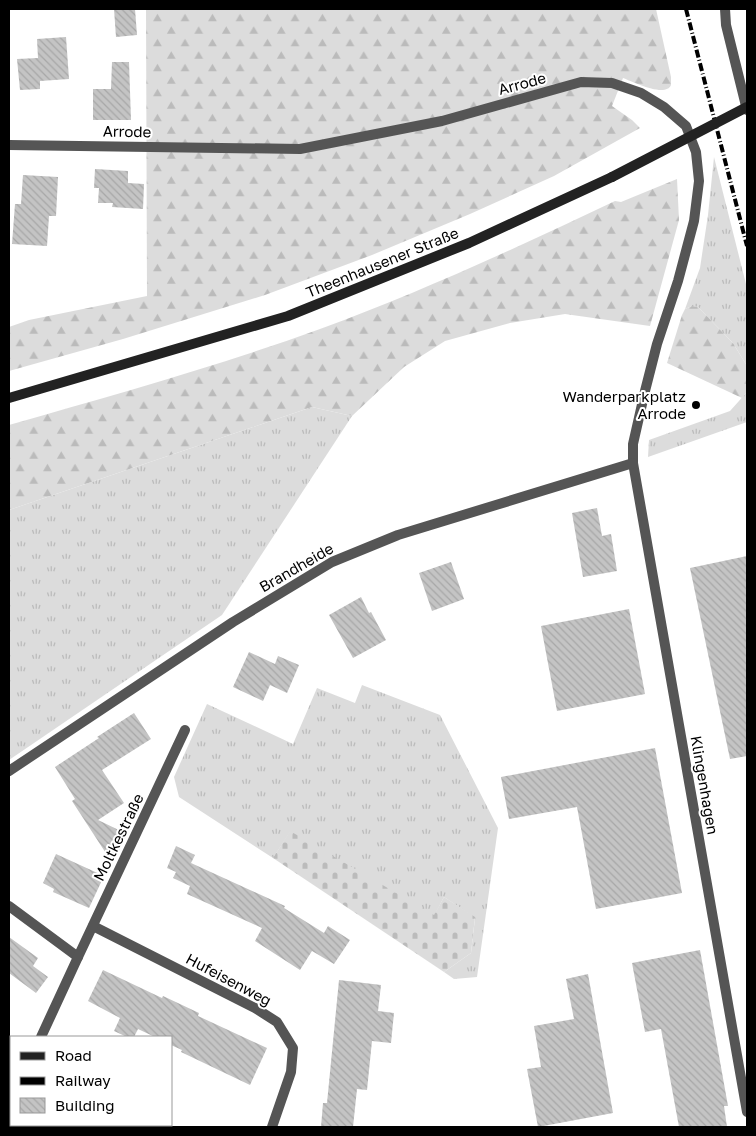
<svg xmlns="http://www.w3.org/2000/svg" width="756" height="1136" font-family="'Golos Text',sans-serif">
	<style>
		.grass { fill: url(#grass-tufts) }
		.forest { fill: url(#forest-firs) }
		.cemetery { fill: url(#cemetery-stones) }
		.building { fill: url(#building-back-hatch) }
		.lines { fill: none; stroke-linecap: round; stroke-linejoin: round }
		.minor { stroke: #555; stroke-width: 10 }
		.secondary { stroke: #222; stroke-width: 10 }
		.rail { stroke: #000; stroke-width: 4; stroke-dasharray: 8 2.5 1 2.5; stroke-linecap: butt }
		.secondary-bridge { stroke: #222; stroke-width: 10 }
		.poi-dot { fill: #000; stroke: #fff; stroke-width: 2 }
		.labels { text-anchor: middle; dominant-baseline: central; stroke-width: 4; stroke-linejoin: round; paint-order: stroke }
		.street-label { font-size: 15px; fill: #000; stroke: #fff }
		.poi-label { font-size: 15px; fill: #000; stroke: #fff; text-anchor: end }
	</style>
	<defs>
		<pattern id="grass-tufts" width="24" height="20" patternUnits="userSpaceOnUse" patternTransform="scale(1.25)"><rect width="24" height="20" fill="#dcdcdc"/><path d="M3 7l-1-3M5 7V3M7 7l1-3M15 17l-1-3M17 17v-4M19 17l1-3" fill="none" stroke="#bbb"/></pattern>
		<pattern id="forest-firs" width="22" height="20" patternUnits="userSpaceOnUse" patternTransform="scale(1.25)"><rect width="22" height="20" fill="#dcdcdc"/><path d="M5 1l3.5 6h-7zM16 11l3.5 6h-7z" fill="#bbb"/></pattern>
		<pattern id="cemetery-stones" width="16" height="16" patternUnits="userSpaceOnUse" patternTransform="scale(1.25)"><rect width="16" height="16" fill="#dcdcdc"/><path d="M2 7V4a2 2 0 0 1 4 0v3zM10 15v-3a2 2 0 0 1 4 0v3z" fill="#bbb"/></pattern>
		<pattern id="building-back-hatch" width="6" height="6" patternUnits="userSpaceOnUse" patternTransform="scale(1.25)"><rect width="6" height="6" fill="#c4c4c4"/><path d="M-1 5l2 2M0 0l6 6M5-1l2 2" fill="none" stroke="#a7a7a7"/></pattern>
	</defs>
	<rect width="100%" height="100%" fill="#fff"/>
	<g class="grass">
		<path d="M714 157 747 288V366L733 343 698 307 692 306 685 309 700 268 708 215Z"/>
		<path d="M747 392V422L648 457 649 440 730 411Z"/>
		<path d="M312 407 352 416 222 615 9 760V510Z"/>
		<path d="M362 685 440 715 498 828 477 977 454 979 444 972 471 953 475 918 444 897 434 916 290 832 273 858 179 797 174 777 207 704 293 744 317 688 355 703Z"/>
	</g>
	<g class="forest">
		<path d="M146 9H656L671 77C671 79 671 84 671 85 666 98 633 82 623 78L612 106 632 120 640 128 554 176 470 214 372 255 265 295 123 339 9 371V327L29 320 147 296Z"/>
		<path d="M677 179 679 220 650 326 565 314 510 323 445 341 404 367 352 416 312 407 9 510V425C113 395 218 366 320 329 421 292 518 247 615 201L621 202Z"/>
		<path d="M692 306 698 307 733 343 747 366V392L742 398 667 363 682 315 685 309Z"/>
	</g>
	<path class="cemetery" d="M290 831 434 915 444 897 475 917 471 953 444 972 273 858Z"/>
	<g class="building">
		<path d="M114 9H135L137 35 116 37Z"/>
		<path d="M66 37 69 79 40 81V89L20 90 17 59 38 58 37 39Z"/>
		<path d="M112 62H129L131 120H93V89H111Z"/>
		<path d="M95 169 128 171V183L144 184 143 209 112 207 113 203H98L99 188H94Z"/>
		<path d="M23 175 58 177 56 216H49L47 246 12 244 15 204H21Z"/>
		<path d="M597 508 602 536 611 534 617 571 583 577 572 513Z"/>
		<path d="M747 556V756L730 759 690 568Z"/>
		<path d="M451 562 464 599 432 611 419 573Z"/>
		<path d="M361 597 369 613 371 612 386 640 353 658 329 615Z"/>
		<path d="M629 609 645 694 557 711 541 626Z"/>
		<path d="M249 652 275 664 278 656 299 665 287 693 270 685 263 701 233 687Z"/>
		<path d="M134 713 151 739 102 770 124 803 98 820 127 834 118 853 115 851 111 861 72 801 75 799 55 767 99 738 97 737Z"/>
		<path d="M655 748 682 893 596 909 577 807 509 819 501 777Z"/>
		<path d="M176 846 195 855 191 863 285 906 284 908 324 933 328 926 350 940 334 964 312 951 300 970 255 941 262 928 187 894 190 886 173 878 176 872 167 868Z"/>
		<path d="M56 854 104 876 89 908 53 892 54 889 43 883Z"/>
		<path d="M9 937 38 958 33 966 48 977 36 993 9 973Z"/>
		<path d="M700 950 728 1106H724L727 1127H679L661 1029 645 1032 632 963Z"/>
		<path d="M103 970 162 998 163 996 199 1013 198 1016 267 1048 250 1085 181 1052 182 1050 171 1045V1037H155L138 1029 134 1037H127L114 1031 120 1018 88 1001Z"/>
		<path d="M588 974 613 1113 538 1127 527 1069 541 1067 534 1026 574 1019 566 979Z"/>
		<path d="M339 980 381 985 378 1011 394 1013 391 1043 372 1041 367 1090 357 1089 353 1127H321L323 1103H327Z"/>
	</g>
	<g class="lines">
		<g class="minor">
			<path d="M725 9 726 25 747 110"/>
			<path d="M9 145 300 149 442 121 581 82 612 83 641 93 664 107 686 126 696 152 699 181 694 221 678 281 657 344 645 391 633 444V463L747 1112"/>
			<path d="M9 771 233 622 332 562 398 535 633 463"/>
			<path d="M9 906 78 957"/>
			<path d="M93 926 255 1008 277 1022 293 1048 291 1072 272 1127"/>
			<path d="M41 1037 78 957 185 730"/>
			<path d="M9 1110 11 1104"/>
		</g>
		<path class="secondary" d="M9 398 288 316 469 243 612 177"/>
		<path class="rail" d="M686 9 747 246"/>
		<path class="secondary-bridge" d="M612 177 747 107"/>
	</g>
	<circle class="poi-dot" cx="696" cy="405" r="5"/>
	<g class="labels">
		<g class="street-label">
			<text transform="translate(522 83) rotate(-15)">Arrode</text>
			<text transform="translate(127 131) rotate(1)">Arrode</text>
			<text transform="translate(382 262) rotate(-22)">Theenhausener Straße</text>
			<text transform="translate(296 567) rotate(-30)">Brandheide</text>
			<text transform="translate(705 785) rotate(80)">Klingenhagen</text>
			<text transform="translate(118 837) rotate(-64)">Moltkestraße</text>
			<text transform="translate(229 979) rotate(28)">Hufeisenweg</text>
		</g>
		<g class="poi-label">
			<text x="686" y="396">Wanderparkplatz<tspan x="686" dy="17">Arrode</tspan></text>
		</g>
	</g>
	<rect width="756" height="1136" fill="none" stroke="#000000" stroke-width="20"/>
	<rect x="10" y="1036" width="162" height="90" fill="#ffffff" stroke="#999999"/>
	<rect x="20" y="1052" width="25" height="8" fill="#222222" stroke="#999999"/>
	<text x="55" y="1061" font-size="15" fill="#000000">Road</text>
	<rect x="20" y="1077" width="25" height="8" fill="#000000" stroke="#999999"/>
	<text x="55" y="1086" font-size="15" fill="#000000">Railway</text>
	<rect x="20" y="1098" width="25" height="15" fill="url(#building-back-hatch)" stroke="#999999"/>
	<text x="55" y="1111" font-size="15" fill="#000000">Building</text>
</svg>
